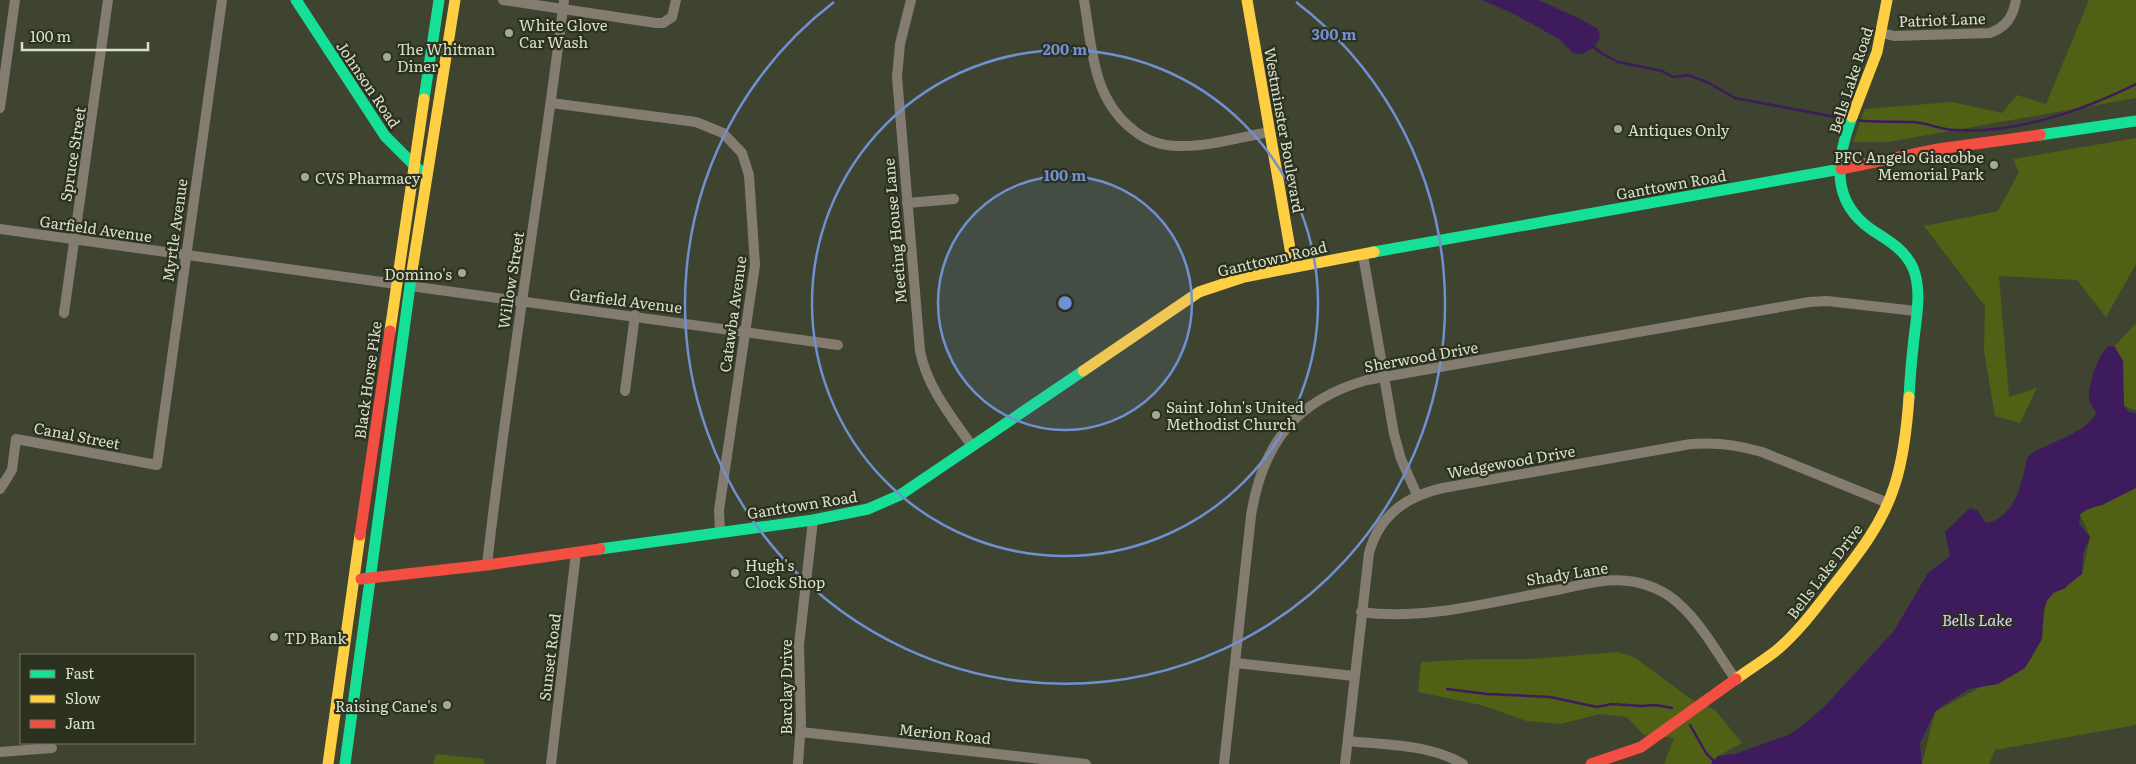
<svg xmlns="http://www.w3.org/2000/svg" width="2136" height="764" font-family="Literata,serif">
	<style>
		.green { fill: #506116 }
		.water { fill: #3d1b5d }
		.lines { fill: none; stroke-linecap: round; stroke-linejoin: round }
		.stream { stroke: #3d1b5d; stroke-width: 2.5 }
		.street { stroke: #847c70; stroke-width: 10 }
		.fast { stroke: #16e098; stroke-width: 11 }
		.slow { stroke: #ffcf43; stroke-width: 11 }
		.jam { stroke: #f24e42; stroke-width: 11 }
		.ring { fill: none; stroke: #7190d2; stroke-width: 2.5 }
		.poi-dot { fill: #a2a994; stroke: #2b301f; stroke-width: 2 }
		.labels { text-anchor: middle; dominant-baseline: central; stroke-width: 4.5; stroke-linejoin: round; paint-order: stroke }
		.street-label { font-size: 15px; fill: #d8e0ca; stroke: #2b301f }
		.poi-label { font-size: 15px; fill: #d8e0ca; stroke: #2b301f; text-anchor: start }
		.water-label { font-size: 16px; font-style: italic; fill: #e0d0fc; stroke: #2b301f }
		.centre { fill: #7190d2; stroke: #2b301f; stroke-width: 2.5 }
		.ring-label { font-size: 15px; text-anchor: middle; font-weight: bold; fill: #7190d2; stroke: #2b301f; stroke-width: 4.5; stroke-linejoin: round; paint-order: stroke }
	</style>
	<rect width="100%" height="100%" fill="#3e442f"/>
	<g class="green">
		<path d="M2089 0H2136V98L1888 142H1853L1865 109 1952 102 2002 113 2017 95 2046 104Z"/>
		<path d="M2136 138V264L2106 317 2077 280 1999 276 2009 397 2037 388 2020 423 1995 416 1984 351 1985 306 1924 226 1998 211 2019 172 2013 159Z"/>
		<path d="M2136 323V410L2124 406 2114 347Z"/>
		<path d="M2136 486V725L1995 750 1989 764H1922L1935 712 2031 659 2048 598 2082 574 2090 537 2080 514Z"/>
		<path d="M1617 652 1634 657 1691 699 1715 710 1742 743 1718 756 1711 764H1664L1674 738 1644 735 1627 717 1600 714 1560 724 1527 721 1481 705 1418 692 1421 662 1480 659H1532Z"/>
		<path d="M436 754 483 759 485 764H433Z"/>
	</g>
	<g class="water">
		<path d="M1482 0H1538L1576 17 1598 29 1600 38 1594 47 1582 54H1577L1572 52 1559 39 1514 14Z"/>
		<path d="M2109 346 2115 347 2123 361 2124 406 2129 412 2136 413V488L2102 505 2087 509 2080 514 2079 524 2090 537 2083 553 2082 574 2068 585 2064 589 2054 592 2046 602 2044 610 2042 639 2025 668 1998 684 1969 689 1939 708 1935 712 1920 743 1922 764H1711L1718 756 1735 754 1788 735 1798 729 1823 708 1894 631 1928 573 1950 556 1945 532 1970 508 1978 511 1985 522 1989 523C2017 513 2021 484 2027 459L2031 454C2048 443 2088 432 2096 413 2094 408 2090 404 2089 399 2087 388 2099 351 2109 346Z"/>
	</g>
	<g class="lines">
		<g class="stream">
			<path d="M1592 46 1603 54 1618 62 1662 71 1673 77 1688 75 1709 83 1735 98 1846 119"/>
			<path d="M1856 120C1875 123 1894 121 1914 122 1928 123 1941 130 1955 130 2017 134 2081 111 2136 84"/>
			<path d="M1447 689 1487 694 1550 697 1597 707 1612 704 1641 706 1656 705 1672 708"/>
			<path d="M1690 725 1706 753 1717 764"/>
		</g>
		<g class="street">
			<path d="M503 0 656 23H663L672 17 676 0"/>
			<path d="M911 0 900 44 897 77 920 351C927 387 951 416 972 446"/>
			<path d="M1084 0C1092 47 1092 97 1132 129 1145 140 1162 146 1179 146 1208 147 1241 137 1270 132"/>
			<path d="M1882 33 1894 36 1990 33C2006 27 2013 17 2016 0"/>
			<path d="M551 103 696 122 723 133 742 153 749 175 755 265 719 510 720 532"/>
			<path d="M0 108 15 0"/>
			<path d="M907 203 954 199"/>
			<path d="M0 229 396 284"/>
			<path d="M1363 255 1394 434 1401 459 1417 495"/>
			<path d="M410 286 838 345"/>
			<path d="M64 313 108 0"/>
			<path d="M625 391 635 315"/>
			<path d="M0 489 12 470 16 439 157 465 222 0"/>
			<path d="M487 565C508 376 541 189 564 0"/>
			<path d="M1361 612C1425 621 1494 601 1557 590 1580 585 1605 578 1628 581 1646 583 1666 591 1679 604 1701 623 1719 656 1736 680"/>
			<path d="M1236 663 1354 676"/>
			<path d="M801 732 1086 764"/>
			<path d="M1348 741C1386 745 1429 744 1463 764"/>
			<path d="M0 752 52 748"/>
			<path d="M551 764 576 553"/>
			<path d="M798 764 801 723 799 645 813 520"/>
			<path d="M1224 764 1251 516C1262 445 1295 400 1367 380L1809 302 1827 301 1916 311"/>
			<path d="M1345 764 1369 553C1379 516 1406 496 1443 488L1691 444C1715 442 1739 445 1762 452L1888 503"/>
		</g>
		<g class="fast">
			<path d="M296 0 385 136 420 171"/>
			<path d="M424 99 439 0"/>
			<path d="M1852 117C1836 160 1830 201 1872 230 1888 240 1905 250 1913 268 1923 292 1915 323 1913 348 1911 364 1910 381 1909 397"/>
			<path d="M2040 135 2136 121"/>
			<path d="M1374 252 1841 169"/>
			<path d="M600 549 813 520 868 509 900 495 1083 371"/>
			<path d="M345 764 412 271"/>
		</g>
		<g class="slow">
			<path d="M1247 0 1293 266"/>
			<path d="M1852 117 1877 52 1887 0"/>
			<path d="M412 271 455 0"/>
			<path d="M390 331 424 99"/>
			<path d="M1083 371 1199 292 1244 277 1374 252"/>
			<path d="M1736 679C1750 669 1764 660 1777 650 1797 633 1814 611 1830 590 1856 557 1883 524 1895 484 1904 456 1907 426 1909 397"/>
			<path d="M328 764 360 535"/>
		</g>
		<g class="jam">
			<path d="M1841 169 1938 149 2040 135"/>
			<path d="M360 535 390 331"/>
			<path d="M361 579 487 565 600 549"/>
			<path d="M1591 764 1641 747 1736 679"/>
		</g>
	</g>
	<circle cx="1065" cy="303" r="127" fill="#7190d2" fill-opacity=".12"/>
	<g class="ring">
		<circle cx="1065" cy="303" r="127"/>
		<circle cx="1065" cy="303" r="253"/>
		<path d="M1296 2A380 380 0 1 1 834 2"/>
	</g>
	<g class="poi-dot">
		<circle cx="509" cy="33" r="5"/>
		<circle cx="387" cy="57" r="5"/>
		<circle cx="1618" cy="129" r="5"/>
		<circle cx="1994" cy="165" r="5"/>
		<circle cx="305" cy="177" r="5"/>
		<circle cx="462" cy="273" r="5"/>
		<circle cx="1156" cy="415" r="5"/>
		<circle cx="735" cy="573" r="5"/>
		<circle cx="274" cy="637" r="5"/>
		<circle cx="447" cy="705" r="5"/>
	</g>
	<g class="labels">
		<g class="street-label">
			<text transform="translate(1942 19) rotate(-2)">Patriot Lane</text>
			<text transform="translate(1850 80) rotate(-72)">Bells Lake Road</text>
			<text transform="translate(369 84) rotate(56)">Johnson Road</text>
			<text transform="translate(1285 130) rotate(80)">Westminster Boulevard</text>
			<text transform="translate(72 154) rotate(-81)">Spruce Street</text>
			<text transform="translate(1671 184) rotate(-10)">Ganttown Road</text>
			<text transform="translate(96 228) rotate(8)">Garfield Avenue</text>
			<text transform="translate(174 230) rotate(-82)">Myrtle Avenue</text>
			<text transform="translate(894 231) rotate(-95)">Meeting House Lane</text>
			<text transform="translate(1272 258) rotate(-13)">Ganttown Road</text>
			<text transform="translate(510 280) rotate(-81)">Willow Street</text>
			<text transform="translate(626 300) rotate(7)">Garfield Avenue</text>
			<text transform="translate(732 314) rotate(-82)">Catawba Avenue</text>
			<text transform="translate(1421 356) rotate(-10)">Sherwood Drive</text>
			<text transform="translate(367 380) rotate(-82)">Black Horse Pike</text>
			<text transform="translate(77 435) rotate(11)">Canal Street</text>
			<text transform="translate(1511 461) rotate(-10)">Wedgewood Drive</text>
			<text transform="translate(802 504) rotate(-9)">Ganttown Road</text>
			<text transform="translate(1824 571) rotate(-53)">Bells Lake Drive</text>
			<text transform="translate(1567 573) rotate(-9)">Shady Lane</text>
			<text transform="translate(549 657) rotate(-83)">Sunset Road</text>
			<text transform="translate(785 687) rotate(-90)">Barclay Drive</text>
			<text transform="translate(945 733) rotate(6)">Merion Road</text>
		</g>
		<g class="poi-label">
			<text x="519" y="24">White Glove<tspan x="519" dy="17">Car Wash</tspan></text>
			<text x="397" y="48">The Whitman<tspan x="397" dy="17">Diner</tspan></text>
			<text x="1628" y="129">Antiques Only</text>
			<text x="1984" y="156" text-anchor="end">PFC Angelo Giacobbe<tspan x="1984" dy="17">Memorial Park</tspan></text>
			<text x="315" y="177">CVS Pharmacy</text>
			<text x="452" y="273" text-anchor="end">Domino's</text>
			<text x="1166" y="406">Saint John's United<tspan x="1166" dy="17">Methodist Church</tspan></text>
			<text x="745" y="564">Hugh's<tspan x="745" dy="17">Clock Shop</tspan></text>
			<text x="284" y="637">TD Bank</text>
			<text x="437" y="705" text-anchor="end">Raising Cane's</text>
		</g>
		<g class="water-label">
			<text x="1977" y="619">Bells Lake</text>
		</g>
	</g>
	<circle cx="1065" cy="303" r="8" class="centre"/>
	<g class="ring-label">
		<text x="1334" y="40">300 m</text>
		<text x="1065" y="55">200 m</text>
		<text x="1065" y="181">100 m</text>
	</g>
	<rect x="20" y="654" width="175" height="90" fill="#2b301f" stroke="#707663"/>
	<rect x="30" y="670" width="25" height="8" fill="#16e098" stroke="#707663"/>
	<text x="65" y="679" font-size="15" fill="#d8e0ca">Fast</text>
	<rect x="30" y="695" width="25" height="8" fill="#ffcf43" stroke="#707663"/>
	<text x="65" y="704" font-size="15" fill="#d8e0ca">Slow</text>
	<rect x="30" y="720" width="25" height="8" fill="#f24e42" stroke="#707663"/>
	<text x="65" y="729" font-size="15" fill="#d8e0ca">Jam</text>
	<path d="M22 42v8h126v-8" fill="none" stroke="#d8e0ca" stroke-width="2.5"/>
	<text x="30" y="42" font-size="15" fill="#d8e0ca" stroke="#2b301f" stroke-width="4" paint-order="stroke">100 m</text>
</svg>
